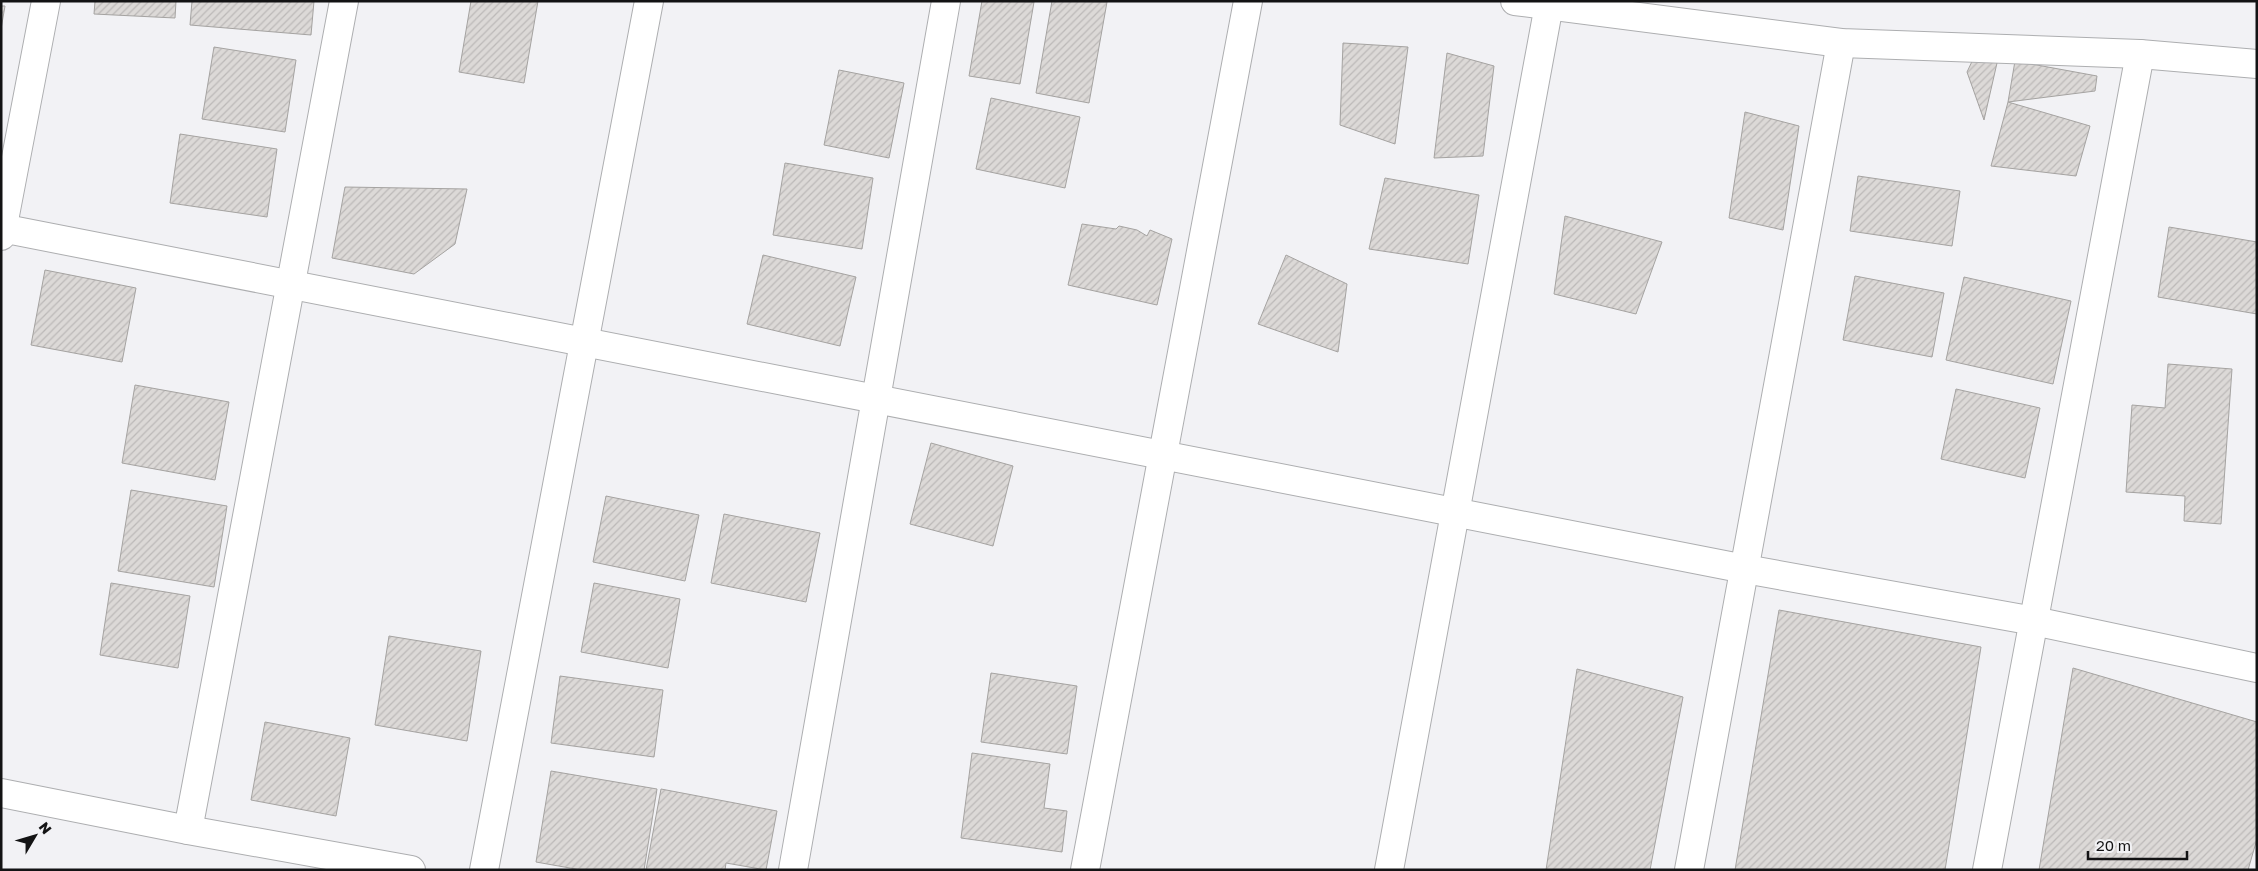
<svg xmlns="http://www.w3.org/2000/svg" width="2258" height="871" font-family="'Golos Text',sans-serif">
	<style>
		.building { fill: url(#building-hatch); stroke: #a5a3a1 }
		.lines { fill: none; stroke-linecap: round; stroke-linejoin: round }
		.minor-casing { stroke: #adaeb0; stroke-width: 30 }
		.minor { stroke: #fff; stroke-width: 28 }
	</style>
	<defs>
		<pattern id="building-hatch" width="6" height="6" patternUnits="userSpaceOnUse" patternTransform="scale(1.25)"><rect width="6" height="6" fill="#dcd9d7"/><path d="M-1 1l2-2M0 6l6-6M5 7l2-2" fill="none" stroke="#bcb9b8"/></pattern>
	</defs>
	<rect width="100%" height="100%" fill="#f2f2f5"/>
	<g class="building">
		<path d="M95 1H176L175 18 94 14Z"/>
		<path d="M192 1H314L311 35 190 25Z"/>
		<path d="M471 1H538L524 83 459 72Z"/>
		<path d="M982 1 1034 2 1020 84 969 76Z"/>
		<path d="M1052 1 1107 2 1089 103 1036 93Z"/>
		<path d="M1 6H5L1 29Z"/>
		<path d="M1343 43 1408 47 1395 144 1340 125Z"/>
		<path d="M214 47 296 60 285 132 202 119Z"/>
		<path d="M1447 53 1494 66 1483 156 1434 158Z"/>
		<path d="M1976 53 1997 63 1984 120 1967 72Z"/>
		<path d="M2015 61 2097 76 2095 91 2008 102Z"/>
		<path d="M839 70 904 83 889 158 824 145Z"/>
		<path d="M991 98 1080 117 1065 188 976 169Z"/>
		<path d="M2008 102 2090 126 2076 176 1991 166Z"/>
		<path d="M1745 112 1799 126 1783 230 1729 218Z"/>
		<path d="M180 134 277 149 267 217 170 203Z"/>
		<path d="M785 163 873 178 862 249 773 235Z"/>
		<path d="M1858 176 1960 191 1952 246 1850 231Z"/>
		<path d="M1385 178 1479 195 1468 264 1369 249Z"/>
		<path d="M345 187 467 189 455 244 414 274 332 258Z"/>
		<path d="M1565 216 1662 242 1636 314 1554 294Z"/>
		<path d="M1082 224 1116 229 1119 226 1137 230 1147 236 1150 230 1172 239 1157 305 1068 285Z"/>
		<path d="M2169 227 2257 242V314L2158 297Z"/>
		<path d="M763 255 856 277 840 346 747 324Z"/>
		<path d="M1286 255 1347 284 1338 352 1258 324Z"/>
		<path d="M45 270 136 288 122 362 31 345Z"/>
		<path d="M1855 276 1944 293 1932 357 1843 340Z"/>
		<path d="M1964 277 2071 301 2053 384 1946 360Z"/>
		<path d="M2168 364 2232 369 2221 524 2184 521 2185 496 2126 492 2132 405 2165 408Z"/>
		<path d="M135 385 229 402 215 480 122 463Z"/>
		<path d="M1956 389 2040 408 2025 478 1941 459Z"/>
		<path d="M931 443 1013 466 993 546 910 524Z"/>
		<path d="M131 490 227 506 214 587 118 571Z"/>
		<path d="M606 496 699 515 685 581 593 562Z"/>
		<path d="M724 514 820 533 806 602 711 583Z"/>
		<path d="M111 583 190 596 178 668 100 655Z"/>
		<path d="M594 583 680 599 668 668 581 652Z"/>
		<path d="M1779 610 1981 647 1945 870H1735Z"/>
		<path d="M389 636 481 651 467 741 375 725Z"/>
		<path d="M2073 668 2257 722V839L2248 870H2039Z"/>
		<path d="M1577 669 1683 697 1650 870H1546Z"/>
		<path d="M991 673 1077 686 1067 754 981 742Z"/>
		<path d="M560 676 663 690 654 757 551 743Z"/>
		<path d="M265 722 350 738 336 816 251 800Z"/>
		<path d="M972 753 1050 764 1044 808 1067 811 1062 852 961 838Z"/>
		<path d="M551 771 657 789 644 870H581L536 862Z"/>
		<path d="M661 789 777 811 766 870 726 863 725 870H646Z"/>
	</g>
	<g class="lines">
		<defs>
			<g id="minor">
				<path d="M1515 1 1841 43 2140 54 2257 64"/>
				<path d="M1 228 1745 569 2034 621 2257 668"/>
				<path d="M1 236 46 1"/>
				<path d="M1 793 188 830 411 870"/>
				<path d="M188 830 344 1"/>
				<path d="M484 870 649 1"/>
				<path d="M793 870 946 1"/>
				<path d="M1085 870 1248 1"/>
				<path d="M1389 870 1549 5"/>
				<path d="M1689 870 1841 43"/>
				<path d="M1987 870 2140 54"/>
			</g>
		</defs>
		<use href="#minor" class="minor-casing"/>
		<use href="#minor" class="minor"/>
	</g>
	<rect width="2258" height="871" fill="none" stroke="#131314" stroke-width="5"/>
	<g transform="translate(35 836) rotate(52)" stroke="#f2f2f5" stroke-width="4" paint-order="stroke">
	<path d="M0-4L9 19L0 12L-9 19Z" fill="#131314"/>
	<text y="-8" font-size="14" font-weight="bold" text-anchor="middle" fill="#131314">N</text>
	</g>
	<path d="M2088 851v8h99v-8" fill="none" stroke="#131314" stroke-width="2.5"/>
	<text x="2096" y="851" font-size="15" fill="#131314" stroke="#f2f2f5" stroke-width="4" paint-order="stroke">20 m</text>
</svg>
